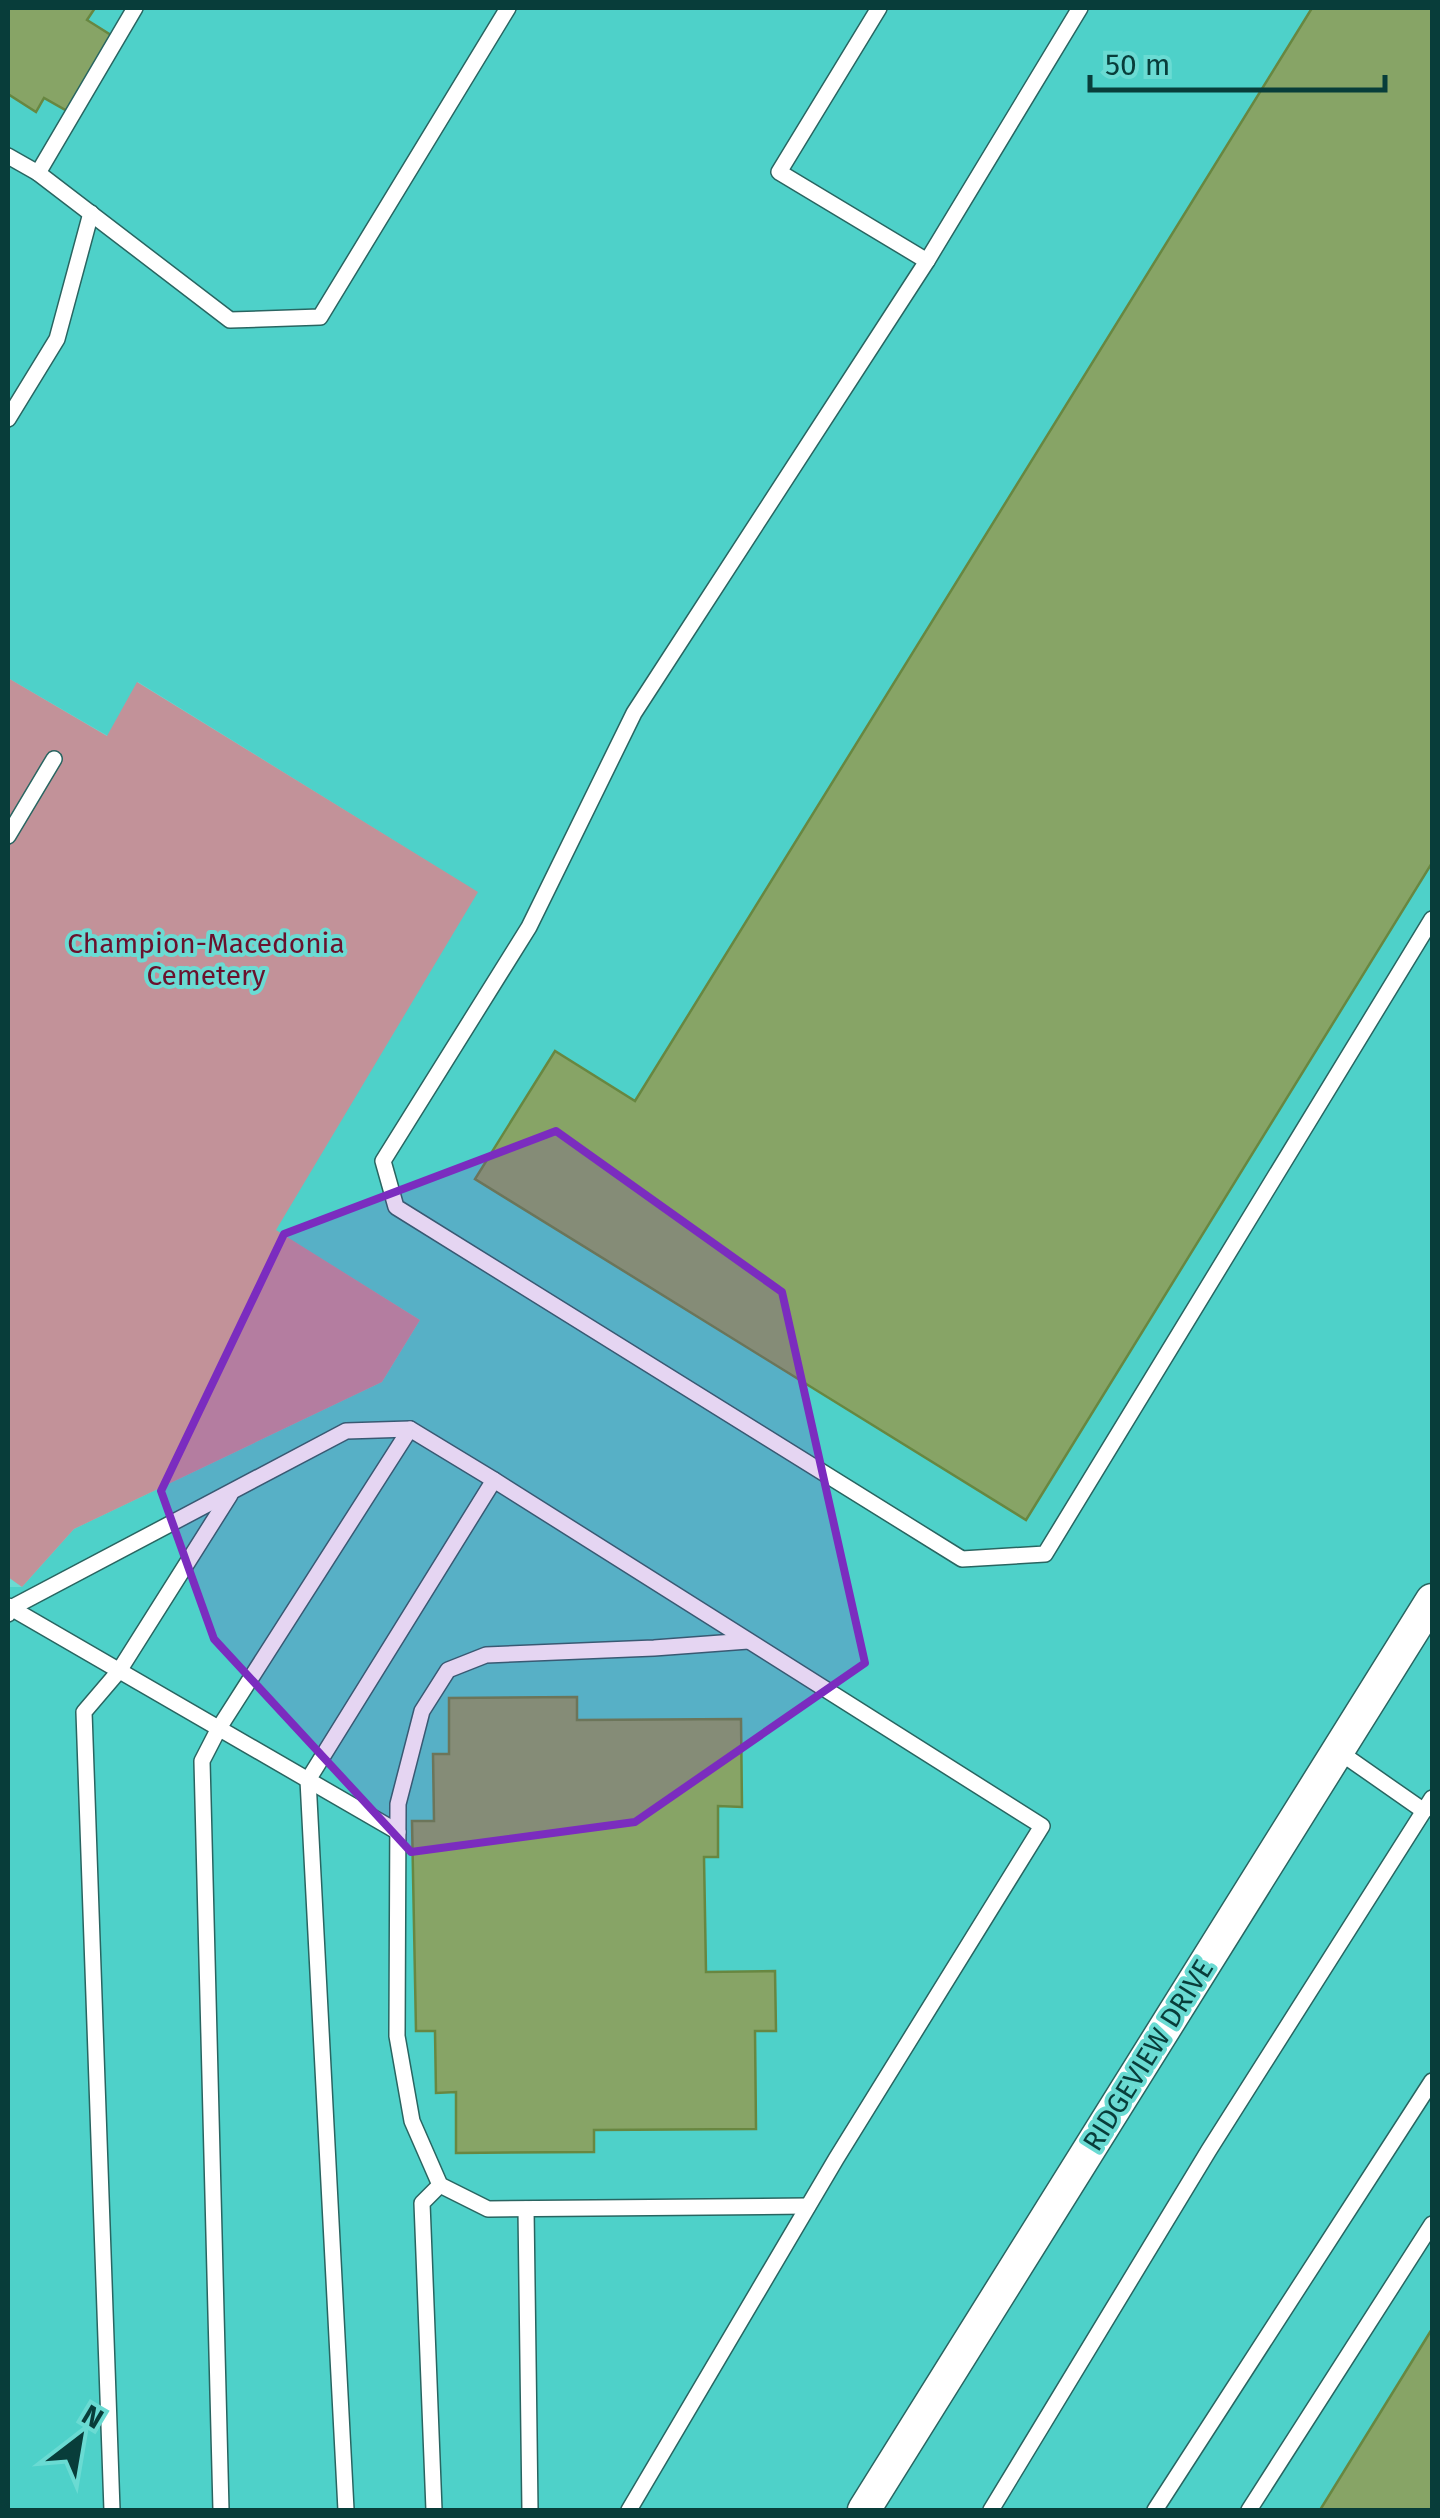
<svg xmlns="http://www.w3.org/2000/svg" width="1440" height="2518" font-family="'Fira Sans',sans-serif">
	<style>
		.built { fill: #4ed1c9 }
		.green { fill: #c29299 }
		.building { fill: #87a466; stroke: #688741; stroke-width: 2.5 }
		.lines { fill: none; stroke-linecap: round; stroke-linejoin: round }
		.lane-casing { stroke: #296561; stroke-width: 18 }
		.street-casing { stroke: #296561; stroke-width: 35 }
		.lane { stroke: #fff; stroke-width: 15 }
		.street { stroke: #fff; stroke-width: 32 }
		.marked { fill: #7b2cbf; fill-opacity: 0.2; stroke: #7b2cbf; stroke-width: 8; stroke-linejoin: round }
		.labels { text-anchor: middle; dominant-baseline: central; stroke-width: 8; stroke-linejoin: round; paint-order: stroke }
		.park-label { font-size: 28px; fill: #6a122d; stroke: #6adbd3 }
		.street-label { font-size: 28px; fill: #083d3a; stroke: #6adbd3 }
	</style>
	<rect width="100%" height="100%" fill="#6adbd3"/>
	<path class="built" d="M8 8H1432V2510H8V1587H22L74 1529 382 1382 420 1320 275 1230 477 892 138 682 108 736 8 678Z"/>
	<path class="green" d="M8 678 107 736 137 682 478 892 276 1230 420 1320 382 1382 74 1529 22 1587 8 1577Z"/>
	<g class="building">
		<path d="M8 8H95L87 20 114 37 69 112 44 98 36 112 8 94Z"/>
		<path d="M1312 8H1432V863L1026 1520 475 1179 555 1051 635 1101Z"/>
		<path d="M577 1697V1720L741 1719 742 1807 718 1806V1857H704L706 1972 775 1971 776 2031H755L756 2129 594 2130V2152L456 2153V2092L436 2093 435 2031H416L412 1821H434L433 1754H449V1698Z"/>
		<path d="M1432 2329V2510H1320Z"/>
	</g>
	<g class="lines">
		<defs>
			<g id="lane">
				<path d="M879 8 779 172 927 261"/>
				<path d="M1080 8 927 261 634 713 529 927 383 1161 396 1207 962 1559 1045 1554 1432 919"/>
				<path d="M8 156 38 173 135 8"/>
				<path d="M38 173 230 320 320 317 508 8"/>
				<path d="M8 419 57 339 91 213"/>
				<path d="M8 836 54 759"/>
				<path d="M8 1606 11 1608 346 1431 410 1429 494 1480 1042 1826 836 2159 629 2510"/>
				<path d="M8 1614 11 1608 398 1832"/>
				<path d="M748 1641 654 1648 486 1655 448 1670 422 1711 398 1804 397 2036 412 2121 440 2185 488 2209 808 2206"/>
				<path d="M1338 1751 1424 1811"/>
				<path d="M526 2209 530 2510"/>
				<path d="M112 2510 84 1712 119 1671 230 1495"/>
				<path d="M221 2510 202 1761 219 1728 410 1429"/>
				<path d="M346 2510 308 1780 494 1480"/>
				<path d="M434 2510 422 2203 440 2185"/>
				<path d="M991 2510 1209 2150 1432 1798"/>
				<path d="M1155 2510 1432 2081"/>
				<path d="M1249 2510 1432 2224"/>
			</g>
			<path id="street" d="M864 2510 1432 1600"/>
		</defs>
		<use href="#lane" class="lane-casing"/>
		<use href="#street" class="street-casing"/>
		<use href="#lane" class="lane"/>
		<use href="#street" class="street"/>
	</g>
	<path class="marked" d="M556 1131 782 1292 865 1663 635 1822 411 1852 214 1639 161 1491 284 1234Z"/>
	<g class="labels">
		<g class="park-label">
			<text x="206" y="943">Champion-Macedonia<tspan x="206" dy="32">Cemetery</tspan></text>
		</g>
		<g class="street-label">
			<text transform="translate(1148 2055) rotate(-58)">RIDGEVIEW DRIVE</text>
		</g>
	</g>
	<rect width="1440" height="2518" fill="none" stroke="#083d3a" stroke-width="20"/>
	<g transform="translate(80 2438) rotate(31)" stroke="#6adbd3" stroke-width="8" paint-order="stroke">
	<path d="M0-8L18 38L0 25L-18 38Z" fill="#083d3a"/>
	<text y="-15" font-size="28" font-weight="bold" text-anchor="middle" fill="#083d3a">N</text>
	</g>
	<path d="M1090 75v15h295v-15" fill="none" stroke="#083d3a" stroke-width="5"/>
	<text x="1105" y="75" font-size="30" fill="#083d3a" stroke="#6adbd3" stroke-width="8" paint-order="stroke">50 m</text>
</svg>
